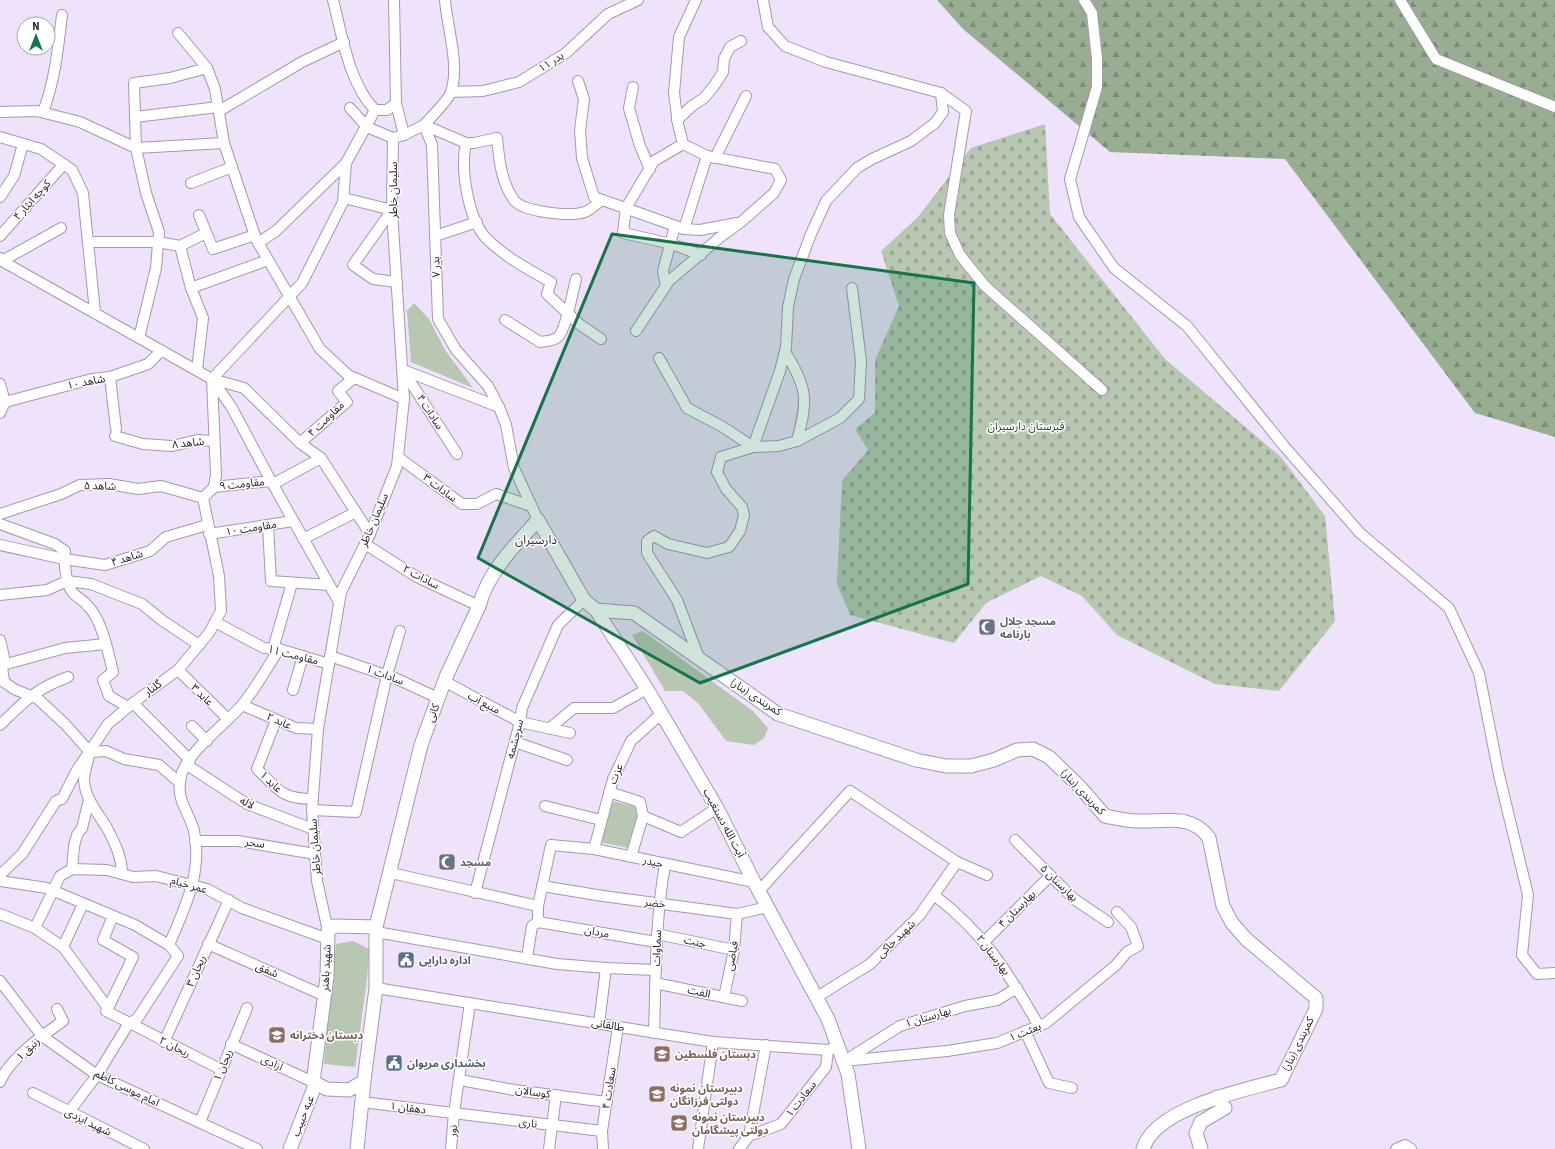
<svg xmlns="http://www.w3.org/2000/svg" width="1555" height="1149" font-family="'Source Sans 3','Noto Sans Arabic',sans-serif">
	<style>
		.forest { fill: url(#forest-firs) }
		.cemetery { fill: url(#cemetery-stones) }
		.park { fill: #b7c7b2 }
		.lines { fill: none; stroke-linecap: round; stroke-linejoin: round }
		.minor-casing { stroke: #a498af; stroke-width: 12 }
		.tertiary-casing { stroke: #a498af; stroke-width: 15 }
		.minor { stroke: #fff; stroke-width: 10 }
		.tertiary { stroke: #fff; stroke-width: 13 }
		.marked { fill: #157449; fill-opacity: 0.2; stroke: #157449; stroke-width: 3; stroke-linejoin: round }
		.labels { text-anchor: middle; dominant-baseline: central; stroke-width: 3; stroke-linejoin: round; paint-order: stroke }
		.street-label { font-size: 11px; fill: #221d26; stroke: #fff }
		.park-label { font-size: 11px; fill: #2b491e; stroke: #fff }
		.worship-label { font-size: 11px; font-weight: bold; fill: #5b616d; stroke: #fff; text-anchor: start }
		.service-label { font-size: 11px; font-weight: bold; fill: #4e5e75; stroke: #fff; text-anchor: start }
		.education-label { font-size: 11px; font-weight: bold; fill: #785e54; stroke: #fff; text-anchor: start }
		.neighbourhood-label { font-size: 12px; fill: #221d26; stroke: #fff }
	</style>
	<defs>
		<pattern id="forest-firs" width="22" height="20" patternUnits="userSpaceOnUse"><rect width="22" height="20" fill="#98ad91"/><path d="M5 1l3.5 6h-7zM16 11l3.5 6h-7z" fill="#7c8c76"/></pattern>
		<pattern id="cemetery-stones" width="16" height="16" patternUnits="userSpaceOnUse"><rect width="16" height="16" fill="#b7c7b2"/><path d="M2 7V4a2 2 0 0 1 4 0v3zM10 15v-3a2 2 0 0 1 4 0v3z" fill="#9daa99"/></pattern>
	</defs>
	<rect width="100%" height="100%" fill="#efe2fb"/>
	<path class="forest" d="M937 0H1555V437L1475 413 1285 159 1110 152 963 29Z"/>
	<path class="cemetery" d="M1045 124 1050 214 1165 359 1281 457 1325 516 1335 621 1279 691 1215 684 1117 635 1082 596 1041 576 986 603 954 643 850 615 837 584 842 481 868 450 855 429 875 413V360L899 306 881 251 918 217 971 148Z"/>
	<g class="park">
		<path d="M414 303 429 319 445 350 473 388 411 362 407 311Z"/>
		<path d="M643 631 753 711 768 728 764 738 754 745 726 741 698 703 683 691H665L632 635Z"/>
		<path d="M612 801 636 807 640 814 628 848 600 842Z"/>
		<path d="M353 941 369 949 367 979 355 1067 324 1064 329 1004 336 944Z"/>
	</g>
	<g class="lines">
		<defs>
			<g id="minor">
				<path d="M333 0C342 35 349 84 375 110H387L396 103 394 0"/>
				<path d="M445 0C447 27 460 65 451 92 448 101 431 117 424 125L432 145 438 319 456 350 488 386 499 407 506 425 514 468 538 520"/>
				<path d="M763 0 768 27 785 46 826 62 941 93 966 111 949 215 950 233 960 255 985 286 1102 390"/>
				<path d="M1084 0 1092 13 1097 59V87L1070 179 1079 217 1114 268 1187 326 1284 446 1360 533 1449 608 1479 673 1499 775 1528 895 1522 955 1537 974 1555 973"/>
				<path d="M1400 0 1436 59 1555 107"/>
				<path d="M178 33 207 68 215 89 224 143 256 239 320 349 348 375 404 399"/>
				<path d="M578 81 584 99 580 130 582 158 594 197 684 229 700 230 737 223"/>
				<path d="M633 87 629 108 640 146 650 169"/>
				<path d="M451 92 483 91 519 82 566 53 608 14 638 0"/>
				<path d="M396 103 404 135"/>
				<path d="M350 108 367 127 393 138"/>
				<path d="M219 111 302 62 344 42"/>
				<path d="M0 112 37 111 80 122 136 148 224 143"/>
				<path d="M43 112C55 80 58 49 62 15"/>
				<path d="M135 117 218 107"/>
				<path d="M677 120 692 106 704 98 714 86 723 72 724 59 730 47 741 41"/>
				<path d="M0 137 41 149 72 170 83 193 95 312"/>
				<path d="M466 143H474L497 138C499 159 501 182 514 200 523 212 570 217 585 212 591 210 597 203 602 200"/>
				<path d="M683 144 654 161 626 208 623 233 672 244 701 255"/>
				<path d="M715 158 746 96"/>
				<path d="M191 183 232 167"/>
				<path d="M0 197 14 176 23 144"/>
				<path d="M344 198 392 210 353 265 373 279 397 282"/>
				<path d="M199 215 213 249 255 235"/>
				<path d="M684 229 707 156"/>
				<path d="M0 236 64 164"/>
				<path d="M435 236 477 222"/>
				<path d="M89 242H158L180 246 206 233"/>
				<path d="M258 243 276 231 346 163"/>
				<path d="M180 246 191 288 203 318 197 370"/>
				<path d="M0 258 2 261 212 379 232 408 271 481 339 602"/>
				<path d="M2 261 61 228"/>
				<path d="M666 285 663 271 675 226"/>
				<path d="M191 288 268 260"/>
				<path d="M505 320 540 342C546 341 554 341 558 337 566 330 573 290 576 279"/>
				<path d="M636 331 669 281 719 238 741 222 774 193 781 180 775 169 707 156 683 144 678 124 674 93 679 37 696 0"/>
				<path d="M139 338 156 268 159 232 146 193 136 148 134 83 170 78 207 68"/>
				<path d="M659 358 687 408 723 427 753 447 779 446 797 441C808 400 808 388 785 352"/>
				<path d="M403 370 499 407"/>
				<path d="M404 372 457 454"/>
				<path d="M110 377 116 429"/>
				<path d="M212 379 244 388 300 443 321 458 370 534"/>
				<path d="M0 384 5 402 0 413"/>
				<path d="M5 402 92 379 110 377 148 364 161 351"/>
				<path d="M115 436 143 444 172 446 197 440 214 441"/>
				<path d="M797 441 840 418 859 399 861 361 852 288"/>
				<path d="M300 443 347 402 338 391 354 378"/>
				<path d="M398 457 462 504H477L496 494 531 506"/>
				<path d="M273 484 321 458"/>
				<path d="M214 487 271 481"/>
				<path d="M0 514 61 494 80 485 109 484 138 489 161 486 203 498"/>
				<path d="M0 524 55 544 65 551 64 559 105 565 150 551 166 537 207 525"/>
				<path d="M268 525 271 581 329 585"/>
				<path d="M209 534 293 521"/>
				<path d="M303 539 356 512"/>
				<path d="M365 544 417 577 479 606"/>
				<path d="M0 545 64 559 67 581 47 590 0 595"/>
				<path d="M215 622 264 648 279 649 329 664"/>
				<path d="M0 640 4 657 2 667 4 682"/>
				<path d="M273 649 292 583"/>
				<path d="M330 656 397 679 438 698"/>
				<path d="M699 658 677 600 647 553V541L654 536 668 544 707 553 729 547 740 531 744 515 742 507 726 489 717 472 721 457 753 447 780 371 786 347 788 307 794 279 811 234 826 201 857 168 872 159 911 141 935 123 943 112 941 93"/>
				<path d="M3 665 65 648 106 644"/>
				<path d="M178 670 228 719"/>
				<path d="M0 679 14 689 38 699 65 724 90 752"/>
				<path d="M444 681 520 722 570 733"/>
				<path d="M293 690 303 656"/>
				<path d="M133 703 190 760"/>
				<path d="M242 705 296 728 318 729"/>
				<path d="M128 707 109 696 103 680 113 672C108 652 102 620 88 606 78 594 73 599 67 581L91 584 142 604 163 621 199 645"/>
				<path d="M276 720 257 769C278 789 281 799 313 799"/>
				<path d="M0 725C25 701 35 689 68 677"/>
				<path d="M192 726 207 741"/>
				<path d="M550 728 574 708H613L647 689"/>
				<path d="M515 742 567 760"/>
				<path d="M90 752 106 751 124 759 159 765 180 783"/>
				<path d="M89 756C87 764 84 773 84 780 85 799 98 813 107 828 115 843 122 858 122 874"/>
				<path d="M187 765 247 804 313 829"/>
				<path d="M609 792 640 802 643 816 631 857"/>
				<path d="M545 806 601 820"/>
				<path d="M312 810 356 812 387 675 400 631"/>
				<path d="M643 816 681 832 717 808"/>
				<path d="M1015 840 1074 899 1108 922"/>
				<path d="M195 841H238L315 854"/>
				<path d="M594 849 613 779 631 741 662 713"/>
				<path d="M72 869 74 846 77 835 82 828 89 800"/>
				<path d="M391 873 538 906"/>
				<path d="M0 875 22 854 56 801 62 799 77 770 108 724 133 703 178 670 209 633 221 611 219 576 203 498 214 487 216 475 212 379 302 283 343 202 346 163 375 110"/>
				<path d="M0 881 47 888 135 925 169 945 178 956 137 1019 129 1023 97 1075 69 1112"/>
				<path d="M542 886 603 896 737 914 768 907"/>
				<path d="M759 891 850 791 957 862 987 875"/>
				<path d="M475 893 520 722 522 708 558 625 584 600"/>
				<path d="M934 895C984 933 1008 972 1039 1026"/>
				<path d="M0 914 35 928 63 947 108 1008 106 1011 220 1069"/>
				<path d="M538 922 656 942"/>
				<path d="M35 928 60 876 72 869 107 870 133 877 156 876 207 889 242 908 328 939"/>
				<path d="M328 931 317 881 312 810 318 729 341 592 370 534 397 466 404 399 392 210 393 138 404 135 424 125 466 143C460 168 468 220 487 239 505 257 529 270 551 282L547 294 579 324 601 339"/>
				<path d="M376 932 557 964 606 968 656 970"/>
				<path d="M657 934 734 950"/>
				<path d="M984 942 1050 876"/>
				<path d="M208 944 325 996"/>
				<path d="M169 945C184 909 203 873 194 831 189 811 175 800 181 776 186 753 226 724 242 705 256 688 267 668 279 649"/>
				<path d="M63 947 83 904"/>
				<path d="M527 958 532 926 538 922V906L551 845 594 849 754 882"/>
				<path d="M0 981 42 1036 97 1075 257 1149"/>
				<path d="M655 983 742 1001"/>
				<path d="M376 988 713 1042 828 1050 839 1046"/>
				<path d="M724 997 734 950 737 914"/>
				<path d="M817 997 870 964 919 916 957 862"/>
				<path d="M108 1008 133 957 103 940 113 916"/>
				<path d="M599 1024 606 968"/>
				<path d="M1025 1031 1049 1083 1072 1088"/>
				<path d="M654 1033C656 976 655 921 665 865"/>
				<path d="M164 1042 229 900"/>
				<path d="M231 1044 313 1082"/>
				<path d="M846 1060 900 1026 965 1006 997 1000 1017 988"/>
				<path d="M844 1061 947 1051 997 1043 1046 1023 1116 965 1127 952 1138 946 1131 927 1117 912"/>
				<path d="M460 1080 514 1090 607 1102"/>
				<path d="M0 1082C9 1059 43 1035 63 1021L57 1009"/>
				<path d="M33 1093 144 1149"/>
				<path d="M362 1102 602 1131"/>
				<path d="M200 1122 247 1008"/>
				<path d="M749 1136 766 1045"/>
				<path d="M451 1149 454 1113 470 1003"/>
				<path d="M549 1149 556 1095"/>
				<path d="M603 1149 602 1131 618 1027"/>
				<path d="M698 1149 713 1042"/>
				<path d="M739 1149 749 1136 781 1124 826 1067 828 1050"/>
				<path d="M1396 1149 1405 1145 1411 1149"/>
			</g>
			<g id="tertiary">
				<path d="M596 610 634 613 778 714 916 760 946 766H971L994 760 1017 750 1033 749 1049 757 1080 787 1105 816C1116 818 1127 821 1138 821 1164 822 1192 813 1209 838L1223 906 1232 923 1246 939 1316 998V1009L1281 1080C1244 1090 1155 1108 1143 1149"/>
				<path d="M376 927 421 745 446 677 479 606C488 572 515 545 538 520L584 600 596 610 647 689 717 808 754 882 828 1019 848 1074 859 1149"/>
				<path d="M290 1149 316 1083"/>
				<path d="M357 1149 364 1081 376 988V927L334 926 328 931 327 977 313 1082 327 1089 349 1090 364 1081"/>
				<path d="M1201 1149 1196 1133 1201 1122 1225 1108 1217 1097"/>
			</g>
		</defs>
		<use href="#minor" class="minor-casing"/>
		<use href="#tertiary" class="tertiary-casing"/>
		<use href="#minor" class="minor"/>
		<use href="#tertiary" class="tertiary"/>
	</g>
	<path class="marked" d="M612 234 974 283 968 584 700 683 478 558Z"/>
	<defs>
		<symbol id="mosque-square" viewBox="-11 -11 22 22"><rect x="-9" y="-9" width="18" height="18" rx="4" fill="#6b7280" stroke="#fff"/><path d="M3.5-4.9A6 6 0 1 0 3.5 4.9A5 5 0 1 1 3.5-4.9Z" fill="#fff"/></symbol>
		<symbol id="civic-square" viewBox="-11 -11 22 22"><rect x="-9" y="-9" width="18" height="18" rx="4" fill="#5c6f8a" stroke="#fff"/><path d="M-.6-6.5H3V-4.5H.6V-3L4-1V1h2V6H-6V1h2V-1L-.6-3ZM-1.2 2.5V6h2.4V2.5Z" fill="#fff"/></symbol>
		<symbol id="school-square" viewBox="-11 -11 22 22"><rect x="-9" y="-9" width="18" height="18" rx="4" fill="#8d6e63" stroke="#fff"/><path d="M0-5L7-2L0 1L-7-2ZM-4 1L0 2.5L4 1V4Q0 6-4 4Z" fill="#fff"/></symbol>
	</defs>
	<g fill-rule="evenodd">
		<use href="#mosque-square" x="977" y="617" width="20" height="20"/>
		<use href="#mosque-square" x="437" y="852" width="20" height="20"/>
		<use href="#civic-square" x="396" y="950" width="20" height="20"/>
		<use href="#school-square" x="267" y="1025" width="20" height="20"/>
		<use href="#school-square" x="652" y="1044" width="20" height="20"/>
		<use href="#civic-square" x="384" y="1053" width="20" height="20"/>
		<use href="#school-square" x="647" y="1084" width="20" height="20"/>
		<use href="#school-square" x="669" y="1113" width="20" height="20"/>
	</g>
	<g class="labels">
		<g class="street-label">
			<text transform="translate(551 62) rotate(-33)">بدر ۱۱</text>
			<text transform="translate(393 190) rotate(-90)">سلیمان خاطر</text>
			<text transform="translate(32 200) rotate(-48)">کوچه ایثار ۴</text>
			<text transform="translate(436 267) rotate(-92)">بدر ۷</text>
			<text transform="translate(86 382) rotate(-11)">شاهد ۱۰</text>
			<text transform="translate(430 412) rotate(57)">سادات ۴</text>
			<text transform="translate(326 419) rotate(-44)">مقاومت ۴</text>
			<text transform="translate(188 443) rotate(-6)">شاهد ۸</text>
			<text transform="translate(242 484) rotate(-6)">مقاومت ۹</text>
			<text transform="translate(100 486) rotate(1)">شاهد ۵</text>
			<text transform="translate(440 488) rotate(37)">سادات ۳</text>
			<text transform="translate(374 520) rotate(-67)">سلیمان خاطر</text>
			<text transform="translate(251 528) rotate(-9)">مقاومت ۱۰</text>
			<text transform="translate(127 558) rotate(-17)">شاهد ۴</text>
			<text transform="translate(421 577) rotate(28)">سادات ۲</text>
			<text transform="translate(293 655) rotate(14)">مقاومت ۱۱</text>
			<text transform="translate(385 675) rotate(20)">سادات ۱</text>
			<text transform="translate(153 688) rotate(-36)">گلنار</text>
			<text transform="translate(202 695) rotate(44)">عابد ۳</text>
			<text transform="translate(756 697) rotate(33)">کمربندی (بنار)</text>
			<text transform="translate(484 703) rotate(28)">منبع آب</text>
			<text transform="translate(433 713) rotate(-70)">کانی</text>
			<text transform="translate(279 721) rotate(24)">عابد ۲</text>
			<text transform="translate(515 739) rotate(-76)">سرچشمه</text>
			<text transform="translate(616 774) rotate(-68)">عزت</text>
			<text transform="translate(271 782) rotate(44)">عابد ۱</text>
			<text transform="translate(1083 792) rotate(46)">کمربندی (بنار)</text>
			<text transform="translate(247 803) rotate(27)">لاله</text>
			<text transform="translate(724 823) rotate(62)">آیت الله دستغیب</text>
			<text transform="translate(255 843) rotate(8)">سحر</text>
			<text transform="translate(315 847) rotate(-94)">سلیمان خاطر</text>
			<text transform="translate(653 862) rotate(12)">حیدر</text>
			<text transform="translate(1059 883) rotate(44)">بهارستان ۵</text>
			<text transform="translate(189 885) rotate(16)">عمر خیام</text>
			<text transform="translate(655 903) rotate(7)">خضر</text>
			<text transform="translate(1017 909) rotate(-45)">بهارستان ۴</text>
			<text transform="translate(597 932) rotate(10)">مردان</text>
			<text transform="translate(896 939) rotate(-44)">شهید خاکی</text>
			<text transform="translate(695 942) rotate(12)">جنت</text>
			<text transform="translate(657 948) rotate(-88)">سماوات</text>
			<text transform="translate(993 955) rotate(52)">بهارستان ۲</text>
			<text transform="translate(732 956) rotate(-80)">فیاضی</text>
			<text transform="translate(326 968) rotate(-87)">شهید باهنر</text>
			<text transform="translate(267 970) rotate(24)">شفق</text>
			<text transform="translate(196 971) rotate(-66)">ریحان ۳</text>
			<text transform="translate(699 992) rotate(12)">الفت</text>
			<text transform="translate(928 1017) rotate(-17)">بهارستان ۱</text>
			<text transform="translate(608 1025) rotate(9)">طالقانی</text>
			<text transform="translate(1025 1032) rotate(-22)">بعثت ۱</text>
			<text transform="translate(1298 1044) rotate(-64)">کمربندی (بنار)</text>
			<text transform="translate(175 1047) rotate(27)">ریحان ۲</text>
			<text transform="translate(28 1049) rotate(-44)">زنبق ۱</text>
			<text transform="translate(272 1063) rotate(25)">آزادی</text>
			<text transform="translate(223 1065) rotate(-68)">ریحان ۱</text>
			<text transform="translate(127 1088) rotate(26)">امام موسی کاظم</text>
			<text transform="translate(609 1088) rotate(-81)">سعادت ۴</text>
			<text transform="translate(533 1092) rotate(8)">کوسالان</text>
			<text transform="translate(801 1099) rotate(-52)">سعادت ۱</text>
			<text transform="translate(408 1108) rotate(7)">دهقان ۱</text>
			<text transform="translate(303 1116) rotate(-68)">عبه حبیب</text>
			<text transform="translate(88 1122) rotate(26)">شهید ایزدی</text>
			<text transform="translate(528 1123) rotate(8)">ناری</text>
			<text transform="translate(453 1131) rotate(-86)">نور</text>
		</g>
		<g class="park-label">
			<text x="1026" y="426">قبرستان دارسیران</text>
		</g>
		<g class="worship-label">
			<text x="1000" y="621">مسجد جلال<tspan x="1000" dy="13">بارنامه</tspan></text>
			<text x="460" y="862">مسجد</text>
		</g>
		<g class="service-label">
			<text x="419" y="960">اداره دارایی</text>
			<text x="407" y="1063">بخشداری مریوان</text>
		</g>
		<g class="education-label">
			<text x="290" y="1035">دبستان دخترانه</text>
			<text x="675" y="1054">دبستان فلسطین</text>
			<text x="670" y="1088">دبیرستان نمونه<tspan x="670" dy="13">دولتی فرزانگان</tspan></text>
			<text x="692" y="1117">دبیرستان نمونه<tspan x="692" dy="13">دولتی پیشگامان</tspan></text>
		</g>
		<g class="neighbourhood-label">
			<text x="536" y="540">دارسیران</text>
		</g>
	</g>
	<g transform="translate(36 36)"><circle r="19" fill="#ffffff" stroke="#a7a5a8"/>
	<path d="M0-3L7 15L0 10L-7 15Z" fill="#157449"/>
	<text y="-6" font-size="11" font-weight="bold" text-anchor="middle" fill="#221d26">N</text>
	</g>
</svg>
